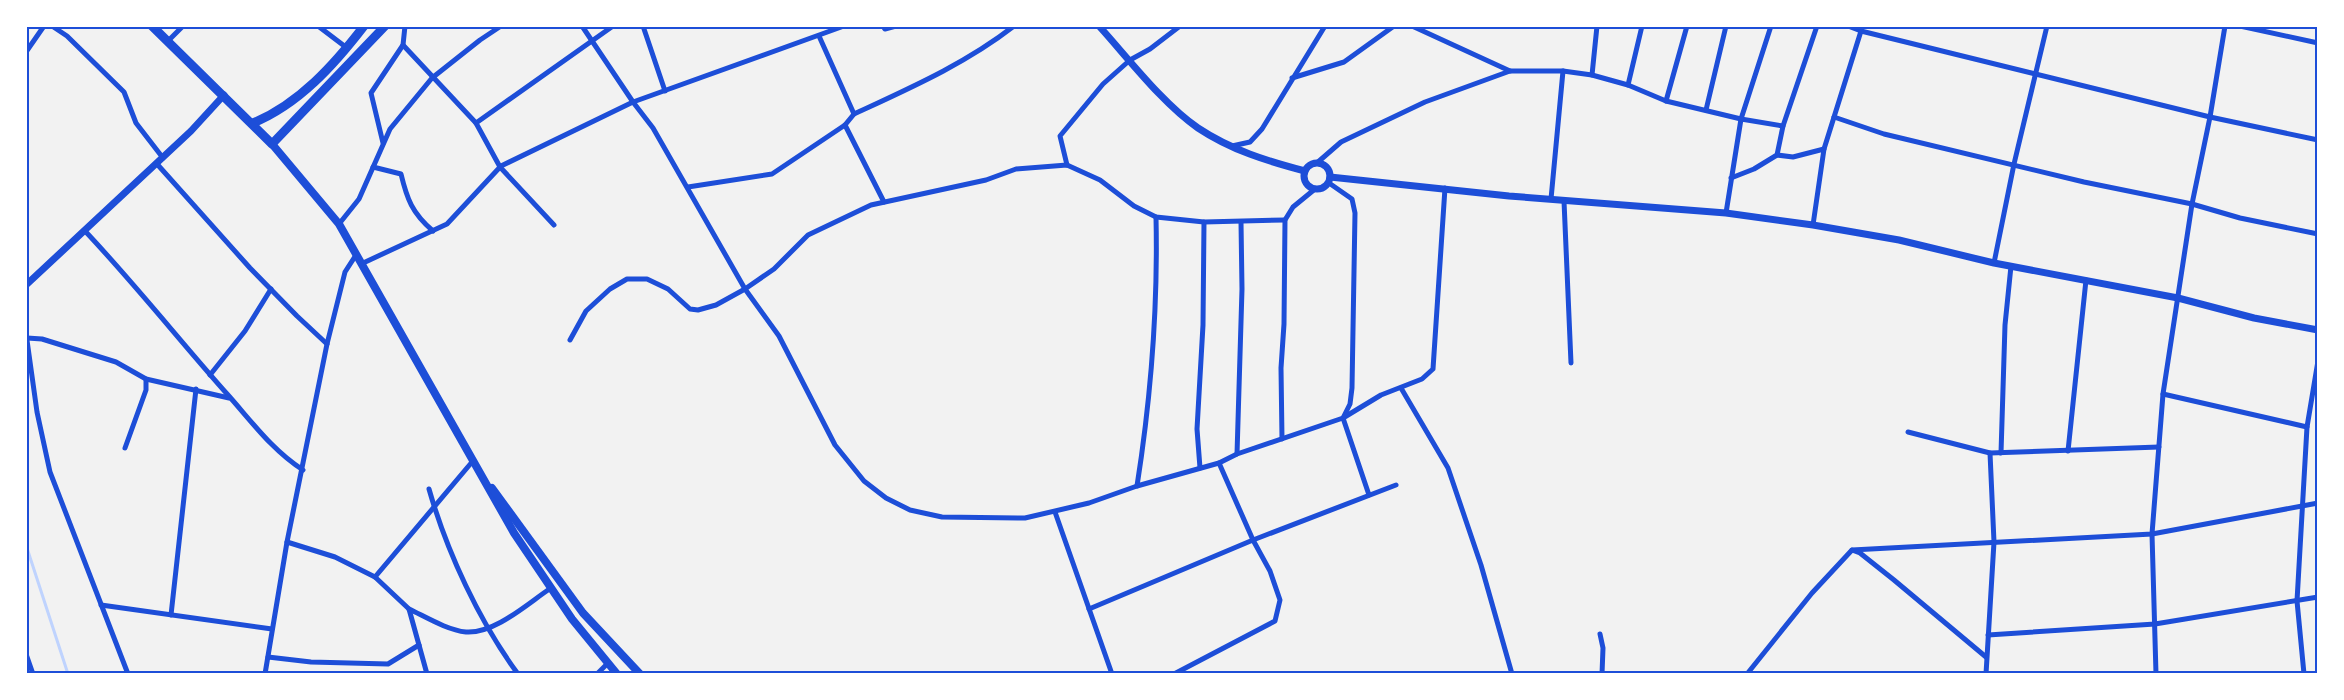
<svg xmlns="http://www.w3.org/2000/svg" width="2344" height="700" font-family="Karla,sans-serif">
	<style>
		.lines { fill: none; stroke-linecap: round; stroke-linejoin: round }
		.stream { stroke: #bfd3fe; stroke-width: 3 }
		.minor { stroke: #1d4ed8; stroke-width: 5 }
		.tertiary { stroke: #1d4ed8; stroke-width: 7 }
		.secondary { stroke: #1d4ed8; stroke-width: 8 }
		.primary { stroke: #1d4ed8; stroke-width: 9 }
		.neatline { fill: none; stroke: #1d4ed8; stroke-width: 2 }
	</style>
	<rect width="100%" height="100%" fill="#f2f2f2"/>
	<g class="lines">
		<path class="stream" d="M26 545 68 674"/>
		<g class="minor">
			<path d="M52 26 67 36 124 92 136 123 163 158"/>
			<path d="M318 26 347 48"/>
			<path d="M582 26 633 102 653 128 745 289 779 336 835 445 864 481 886 498 910 510 942 517 1025 518 1089 503 1137 486 1219 463 1237 454 1343 418 1381 395 1422 379 1433 369 1445 188"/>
			<path d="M643 26 665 91"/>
			<path d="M883 26 885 29 896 26"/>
			<path d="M1412 26 1510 71"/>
			<path d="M1848 26 1861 31 2210 117 2318 140"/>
			<path d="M2240 26 2318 43"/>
			<path d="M167 42 183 26"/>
			<path d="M403 45 476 123 613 26"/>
			<path d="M26 52 44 26"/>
			<path d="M1592 75 1597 26"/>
			<path d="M1292 78 1344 62 1394 26"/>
			<path d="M1628 85 1642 26"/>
			<path d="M1666 101 1687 26"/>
			<path d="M1706 110 1726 26"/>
			<path d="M854 114C910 88 965 64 1014 26"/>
			<path d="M1834 117 1884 134 2084 182 2192 204 2240 218 2318 234"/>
			<path d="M476 123 500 167 554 225"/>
			<path d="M845 125 884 202"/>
			<path d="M383 143 371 93 403 45 405 26"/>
			<path d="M1232 146 1250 142 1262 129 1325 26"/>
			<path d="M1777 155 1793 157 1824 149"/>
			<path d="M1318 162 1341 142 1425 102 1510 71H1563L1592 75 1628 85 1666 101 1741 119 1783 126"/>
			<path d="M157 164 250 268 297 316 327 344"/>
			<path d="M1067 165 1060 136 1103 84 1130 60 1150 49 1180 26"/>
			<path d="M373 167 401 174C407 199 412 213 433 231"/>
			<path d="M1731 178 1754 169 1777 155 1783 126 1817 26"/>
			<path d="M1329 183 1352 199 1355 213 1352 388 1350 404 1343 418 1369 495"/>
			<path d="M688 187 772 174 845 125 854 114 819 36"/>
			<path d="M1551 199 1563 71"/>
			<path d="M1564 201 1571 363"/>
			<path d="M1726 213 1741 119 1771 26"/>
			<path d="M339 224 359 199 390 129 432 78 480 40 501 26"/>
			<path d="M1813 225 1824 149 1861 31"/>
			<path d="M85 231C135 284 180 341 228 395 252 422 273 451 303 470"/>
			<path d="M1994 263 2014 164 2047 26"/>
			<path d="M361 264 447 224 501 166 633 102 844 26"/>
			<path d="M26 333 37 412 50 472 128 674"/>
			<path d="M27 338 42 339 116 362 146 379 229 398"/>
			<path d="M570 340 586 311 610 289 627 279H647L668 289 690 309 698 310 716 305 745 289 774 269 808 235 871 205 986 180 1016 169 1067 165 1100 180 1134 206 1156 217 1204 222 1285 220"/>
			<path d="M210 375 245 331 271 289"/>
			<path d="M1401 388 1448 468 1481 565 1512 674"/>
			<path d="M2163 394 2307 427"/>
			<path d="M1908 432 1990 453 2159 447"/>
			<path d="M1282 439 1281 368 1284 324 1285 220 1293 207 1315 189"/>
			<path d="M125 448 146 390V379"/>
			<path d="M2068 451 2086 280"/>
			<path d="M2001 453 2005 325 2011 266"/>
			<path d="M1237 454 1242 289 1241 222"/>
			<path d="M1200 468 1197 429 1203 325 1204 222"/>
			<path d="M1137 486C1151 397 1158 307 1156 217"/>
			<path d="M429 489C447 552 479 621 518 674"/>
			<path d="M1055 512 1112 674"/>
			<path d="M287 542 335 557 375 577 409 609 427 674"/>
			<path d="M1852 550 2152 534 2318 503"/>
			<path d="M375 577 472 462"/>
			<path d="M101 605 272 629"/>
			<path d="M409 609C426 617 447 630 466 632 495 634 528 603 551 588"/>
			<path d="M1089 609 1253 540 1396 485"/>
			<path d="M171 615 196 389"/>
			<path d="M1600 634 1603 648 1602 674"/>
			<path d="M1988 635 2155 624 2318 597"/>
			<path d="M26 654 33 674"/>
			<path d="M268 657 311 662 388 664 419 645"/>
			<path d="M265 674 287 542 327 344 345 272 356 255"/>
			<path d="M597 674 608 663"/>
			<path d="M1174 674 1275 621 1280 600 1270 571 1253 540 1219 463"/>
			<path d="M1747 674 1812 593 1852 550 1860 553 1894 580 1986 657"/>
			<path d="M1986 674 1994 542 1990 453"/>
			<path d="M2156 674 2152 534 2163 394 2192 204 2210 117 2225 26"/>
			<path d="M2304 674 2297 601 2307 427 2318 361"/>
		</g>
		<g class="tertiary">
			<path d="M1099 26C1128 58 1163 104 1198 128 1231 150 1267 161 1305 171"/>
			<circle cx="1317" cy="176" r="13"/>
			<path d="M1330 177 1509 196 1726 213 1813 225 1899 240 1994 263 2178 298 2254 318 2318 330"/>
			<path d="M26 285 191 131 224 95"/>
		</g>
		<g class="secondary">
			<path d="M272 144 339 224 514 533 572 619 617 674"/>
			<path d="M492 488 583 613 640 674"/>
		</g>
		<g class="primary">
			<path d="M152 26 272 144 385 26"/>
			<path d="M253 123C299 104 334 65 364 26"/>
		</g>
	</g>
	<rect width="2344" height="700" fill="none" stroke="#ffffff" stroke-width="55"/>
	<rect x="28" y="28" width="2288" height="644" class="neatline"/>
</svg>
